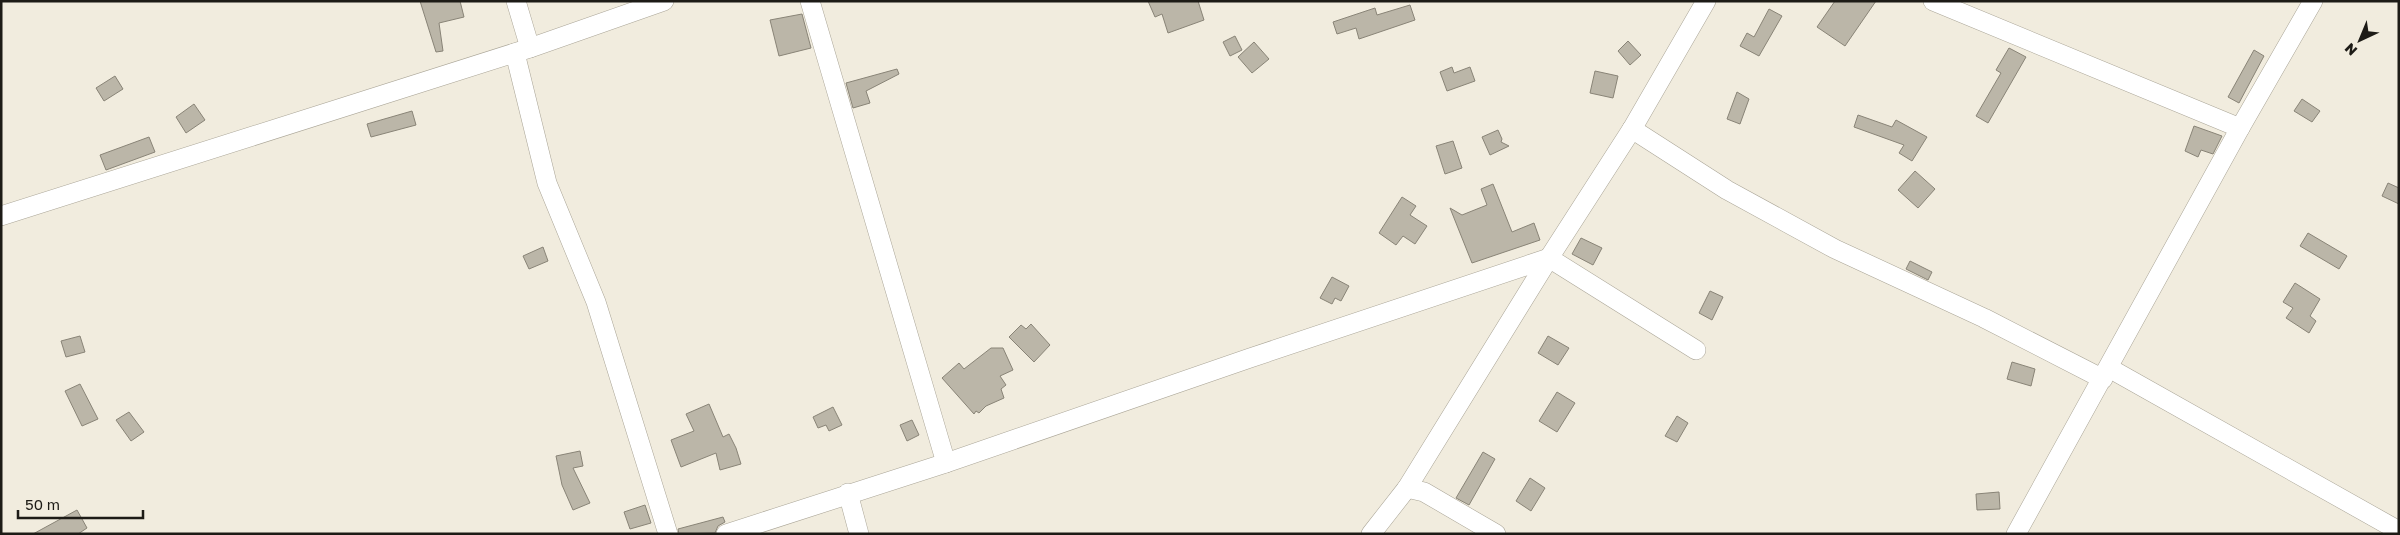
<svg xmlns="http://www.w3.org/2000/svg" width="2400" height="535" font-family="'Golos Text',sans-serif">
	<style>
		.building { fill: #bbb6a8; stroke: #898477 }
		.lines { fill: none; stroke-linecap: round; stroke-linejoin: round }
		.minor-casing { stroke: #aaa597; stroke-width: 20 }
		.minor { stroke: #fff; stroke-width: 19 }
	</style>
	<rect width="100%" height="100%" fill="#f1ecde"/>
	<g class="building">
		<path d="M420 1H460L464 17 439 23 443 51 436 52Z"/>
		<path d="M1148 1H1198L1204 20 1168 33 1162 14 1155 17Z"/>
		<path d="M1835 1H1876L1845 46 1817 27Z"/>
		<path d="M1410 5 1415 20 1359 39 1356 28 1337 34 1333 22 1375 8 1377 15Z"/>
		<path d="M1769 9 1782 16 1759 56 1740 46 1747 33 1754 37Z"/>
		<path d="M802 14 811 48 779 56 770 20Z"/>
		<path d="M1235 36 1242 50 1230 56 1223 42Z"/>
		<path d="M1628 41 1641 55 1630 65 1618 51Z"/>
		<path d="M1254 42 1269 59 1252 73 1238 57Z"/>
		<path d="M2009 48 2026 57 1988 123 1976 116 2001 73 1996 70Z"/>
		<path d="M2254 50 2264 56 2239 103 2228 97Z"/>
		<path d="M1452 67 1454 73 1470 67 1475 81 1447 91 1440 72Z"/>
		<path d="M897 69 899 74 866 91 870 103 853 108 846 83Z"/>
		<path d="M1595 71 1618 76 1613 98 1590 93Z"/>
		<path d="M115 76 123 89 104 101 96 88Z"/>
		<path d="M1737 92 1749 99 1740 124 1727 119Z"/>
		<path d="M2302 99 2320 111 2312 122 2294 111Z"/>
		<path d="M194 104 205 120 186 133 176 117Z"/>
		<path d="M412 111 416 125 371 137 367 124Z"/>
		<path d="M1858 115 1892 127 1896 120 1927 137 1912 161 1899 153 1904 145 1854 127Z"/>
		<path d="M2194 126 2222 136 2213 154 2201 150 2198 157 2185 151Z"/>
		<path d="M1498 130 1502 139 1501 142 1509 146 1490 155 1482 137Z"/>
		<path d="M149 137 155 152 106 170 100 155Z"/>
		<path d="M1453 141 1462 168 1445 174 1436 146Z"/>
		<path d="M1915 171 1935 189 1918 208 1898 190Z"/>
		<path d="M2388 183 2399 188V204L2382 196Z"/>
		<path d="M1493 184 1512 232 1534 223 1540 240 1472 263 1450 208 1462 215 1487 205 1481 189Z"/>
		<path d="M1402 197 1416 206 1410 215 1427 226 1415 244 1403 236 1396 245 1379 233Z"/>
		<path d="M2308 233 2347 256 2339 269 2300 246Z"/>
		<path d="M1581 238 1602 248 1593 265 1572 254Z"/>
		<path d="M543 247 548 261 529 269 523 256Z"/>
		<path d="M1910 261 1932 272 1928 280 1906 269Z"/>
		<path d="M1332 277 1349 286 1341 301 1335 298 1332 304 1320 298Z"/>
		<path d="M2295 283 2320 299 2310 316 2316 321 2309 333 2286 318 2293 308 2283 302Z"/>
		<path d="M1710 291 1723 297 1712 320 1699 313Z"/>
		<path d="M1031 324 1050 345 1034 362 1009 337 1021 325 1026 329Z"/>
		<path d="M80 336 85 352 66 357 61 341Z"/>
		<path d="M1548 336 1569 348 1558 365 1538 353Z"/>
		<path d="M991 348H1003L1013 370 1000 376 1006 385 1001 389 1004 398 986 406 979 413 976 411 974 414 942 378 959 363 964 369Z"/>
		<path d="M2012 362 2035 369 2031 386 2007 379Z"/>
		<path d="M80 384 98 419 82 426 65 391Z"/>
		<path d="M1557 392 1575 403 1557 432 1539 421Z"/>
		<path d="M709 404 723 437 729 434 736 448 741 464 720 470 716 453 681 467 671 440 694 431 686 414Z"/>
		<path d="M833 407 842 425 829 431 826 425 818 428 813 417Z"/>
		<path d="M129 412 144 432 131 441 116 420Z"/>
		<path d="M1677 416 1688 423 1677 442 1665 436Z"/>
		<path d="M912 420 919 435 907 441 900 425Z"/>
		<path d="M580 451 583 466 573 468 590 503 573 510 562 485 556 456Z"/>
		<path d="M1483 452 1495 459 1469 505 1456 498Z"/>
		<path d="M1530 478 1545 488 1531 511 1516 501Z"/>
		<path d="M1999 492 2000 509 1977 510 1976 494Z"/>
		<path d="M645 505 651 523 630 529 624 512Z"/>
		<path d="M77 510 87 528 78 534H33Z"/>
		<path d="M723 517 725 522 718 526 715 533 679 534 678 529Z"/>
	</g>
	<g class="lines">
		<defs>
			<g id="minor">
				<path d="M516 1 530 48"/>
				<path d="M810 1 946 463"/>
				<path d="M1933 1 2240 128"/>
				<path d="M515 53 547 183 596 302 668 534"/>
				<path d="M1632 129 1727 190 1835 249 1984 318 2103 379"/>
				<path d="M1 216 530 48 664 1"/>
				<path d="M2109 368 2399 531"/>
				<path d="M1407 488 1424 492 1496 534"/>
				<path d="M848 493 859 534"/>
				<path d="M726 534 946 463 1250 358 1549 258 1696 350"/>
				<path d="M1371 534 1407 488 1549 258 1632 129 1706 1"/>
				<path d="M2016 534 2240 128 2313 1"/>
			</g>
		</defs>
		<use href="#minor" class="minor-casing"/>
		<use href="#minor" class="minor"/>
	</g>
	<rect width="2400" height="535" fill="none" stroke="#1d1b16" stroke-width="5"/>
	<g transform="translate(2360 40) rotate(224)" stroke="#f1ecde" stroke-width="4" paint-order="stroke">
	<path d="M0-4L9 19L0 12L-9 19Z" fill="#1d1b16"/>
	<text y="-8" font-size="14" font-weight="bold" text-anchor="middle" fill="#1d1b16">N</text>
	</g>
	<path d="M18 510v8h125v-8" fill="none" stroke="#1d1b16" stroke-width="2.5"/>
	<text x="25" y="510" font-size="15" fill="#1d1b16" stroke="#f1ecde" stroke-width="4" paint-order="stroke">50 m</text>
</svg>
